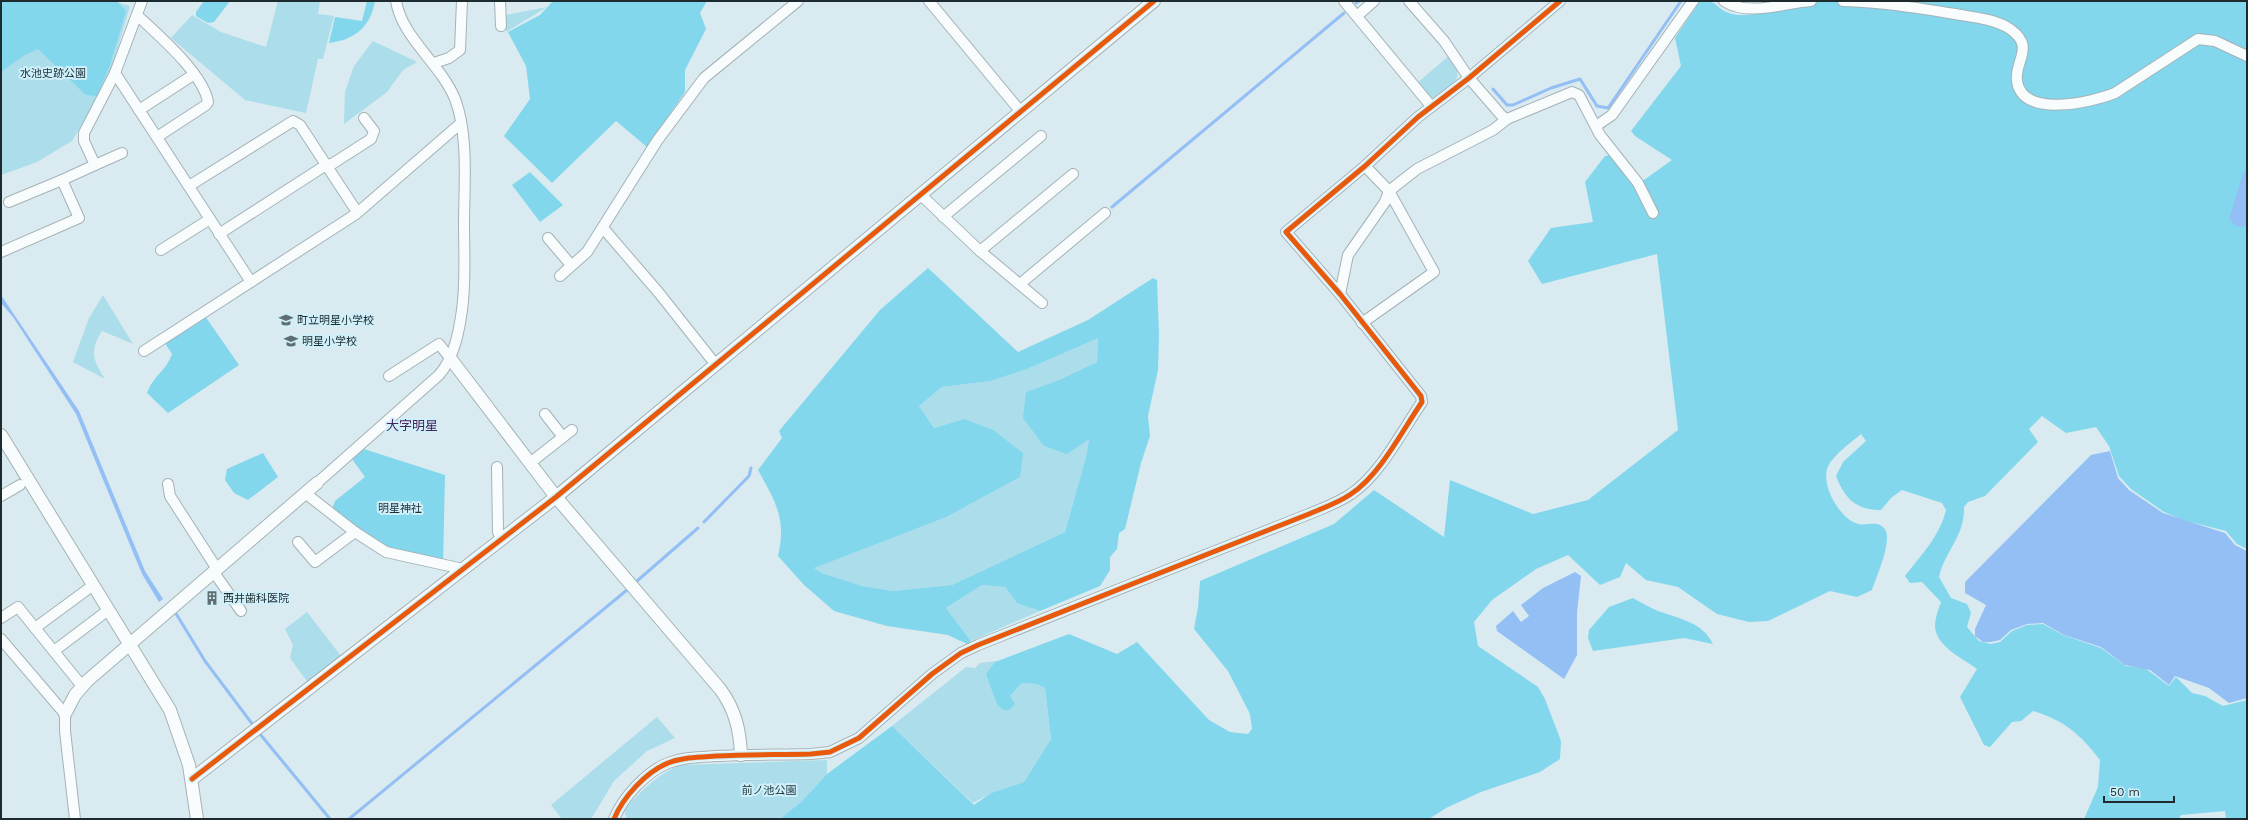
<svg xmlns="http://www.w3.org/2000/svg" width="2248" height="820" font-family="'Work Sans','Noto Sans JP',sans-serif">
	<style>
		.green { fill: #abddeb }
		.forest { fill: #82d7ec; fill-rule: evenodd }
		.water { fill: #93bff5 }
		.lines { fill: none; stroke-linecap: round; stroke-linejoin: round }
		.stream { stroke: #93bff5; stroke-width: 3 }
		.minor-casing { stroke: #a4b2b6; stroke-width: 12 }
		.tertiary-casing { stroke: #a4b2b6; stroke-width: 14 }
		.minor { stroke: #f9fcfd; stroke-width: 10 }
		.tertiary { stroke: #f9fcfd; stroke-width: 12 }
		.cycleway-casing { stroke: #cff0fa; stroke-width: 8 }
		.cycleway { stroke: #e8590c; stroke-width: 5 }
		.labels { text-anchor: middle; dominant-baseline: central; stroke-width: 4; stroke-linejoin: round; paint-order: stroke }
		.park-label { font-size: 11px; fill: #1c3239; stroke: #cff0fa }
		.poi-label { font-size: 11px; fill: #1d2a2e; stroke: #cff0fa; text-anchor: start }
		.quarter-label { font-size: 13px; fill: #4b245a; stroke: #cff0fa }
	</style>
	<rect width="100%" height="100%" fill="#d9ebf0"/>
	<g class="green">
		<path d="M278 1H320L318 14 334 16 323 59H318L306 113 245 100 171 38 192 15 221 32 266 47Z"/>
		<path d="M116 2 130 6 112 67 99 96 72 141 37 162 1 175V44Z"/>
		<path d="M547 7 506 32V15Z"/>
		<path d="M373 41 417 62 403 70 387 92 344 124 345 92 354 66Z"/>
		<path d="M1450 55C1465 80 1456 81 1437 98L1428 97 1416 84Z"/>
		<path d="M103 295 133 344 102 331C89 351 93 360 105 379L73 362 89 318Z"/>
		<path d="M1098 337 1097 362 1059 380 1026 392 1089 438 1086 457 1065 532 952 585 893 591 862 586 822 573 814 568 824 563 964 419 934 428 919 406 942 387 991 381 1027 369Z"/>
		<path d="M982 585 1005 587 1017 603 1040 611 971 641 946 608Z"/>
		<path d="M307 612 341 656 340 659 309 684 290 658 293 645 285 629Z"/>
		<path d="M997 661 1010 696 1022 683 1036 684 1045 688 1051 739 1024 782 991 793 973 803 892 726 966 667 975 668 980 663Z"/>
		<path d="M657 717 675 738 647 751 614 781 591 819H562L551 805Z"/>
		<path d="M827 760V774L802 801 780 819H627L624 810C641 791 656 776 679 765Z"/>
	</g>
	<g class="forest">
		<path d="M1 1H117L126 11 110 65 97 96 86 95 38 49 23 56 1 72Z"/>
		<path d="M204 1H230L214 22 208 23 196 16V12Z"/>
		<path d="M367 1H375C371 26 355 40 329 43L335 17 362 21Z"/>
		<path d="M553 1H707L700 13 706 29 685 70V92L647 147 616 121 552 183 504 136 530 99 526 66 508 32 540 15Z"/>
		<path d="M1700 1C1721 1 1714 8 1729 13 1739 17 1753 14 1764 13V1H2247V549L2237 544 2226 531 2183 520 2164 512 2131 489 2119 476 2109 446 2096 427 2066 433 2042 416 2029 429 2038 442 1985 496 1968 502 1964 507C1965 536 1945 551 1939 577L1951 598 1967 604 1971 613 1967 627 1979 641 1991 644 2000 642 2012 631 2027 625 2043 624 2063 635 2101 648 2126 666 2145 668 2169 686 2176 677 2192 693 2205 696 2223 706 2247 700V819H2226L2225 811 2181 815 2179 819H2084L2098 787 2100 760C2081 735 2064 720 2033 711L2021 721 2012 722 1990 747 1984 745 1960 697 1977 669C1964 659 1941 649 1936 632 1933 623 1938 611 1941 602L1922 582 1910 583 1905 576C1921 555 1940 536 1946 510L1942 503 1902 490 1891 498 1881 510C1856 510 1845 499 1836 476L1843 462 1866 441 1861 434C1851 443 1832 455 1827 469 1822 487 1840 519 1858 524 1867 526 1877 520 1884 528 1894 539 1876 577 1872 590L1857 597 1830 591 1768 621 1749 622 1717 614 1678 587 1646 580 1626 563 1620 577 1600 585 1568 555 1536 569 1492 600 1474 622 1478 646 1538 687 1545 699 1561 741 1560 759 1540 772 1481 792 1446 808 1429 819H780L802 801 827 774 892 726 974 805 991 793 1024 782 1051 739 1045 688 1036 684 1022 683 1010 696 1015 704 1009 710H1003L997 704 986 674 995 662 1069 634 1117 654 1137 642 1209 720 1230 732 1248 734 1252 729 1250 714 1228 671 1194 629 1198 607 1200 581 1334 524 1374 490 1444 537 1450 480 1533 514 1588 500 1678 430 1657 254 1542 284 1528 261 1551 228 1593 222 1585 182 1605 156 1611 155 1637 185 1672 160 1635 136 1631 131 1681 66 1675 38Z"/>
		<path d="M530 172 563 205 540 222 512 185Z"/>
		<path d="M928 268 1018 352 1088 320 1153 278 1157 280 1159 335 1158 370 1148 416 1150 436 1141 463 1125 529 1119 533 1117 549 1110 557V570L1100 586 1040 611 1017 603 1005 587 982 585 946 608 971 641 967 644 948 635 887 626 834 611 804 585 778 556C787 519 775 501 758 470L782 438 779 431 880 310ZM1098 338 1097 362 1059 380 1026 392 1023 418 1044 446 1067 454 1089 439 1086 457 1065 532 952 585 893 591 862 586 822 573 814 568 946 517 1020 477 1023 453 993 430 964 419 934 428 919 406 942 387 991 381 1027 369Z"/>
		<path d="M205 316 239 365 168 413 147 393C152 377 167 370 172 354L164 342Z"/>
		<path d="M364 449 445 475 443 566 386 552 330 514 335 501 365 477 352 459Z"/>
		<path d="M263 453 278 477 248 500 234 493 225 480 227 469Z"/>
		<path d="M1633 598C1642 603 1652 609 1661 612 1681 619 1703 623 1713 644L1684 638 1593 651 1588 638 1589 630 1609 607Z"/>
	</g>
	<g class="water">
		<path d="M2247 171V226L2237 227 2229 219 2243 173Z"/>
		<path d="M1 295 79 411 145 571 163 599 159 602 142 574 76 414 13 317 1 303Z"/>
		<path d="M2110 451 2118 478 2129 490 2163 513 2225 533 2235 545 2247 551V698L2229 703 2209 688 2175 676 2169 685 2150 670 2125 665 2101 647 2064 635 2043 623 2027 624 2011 630 2000 640 1991 642H1983L1975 636V629L1986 605 1965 593V582L2091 455Z"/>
		<path d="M1575 572 1581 576 1577 613V655L1564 679 1497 631 1496 626 1513 611 1521 622 1529 616 1521 605 1543 588Z"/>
	</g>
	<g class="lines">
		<g class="stream">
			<path d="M1356 3 1359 1"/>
			<path d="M1493 89 1507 105H1513L1551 88 1580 79 1597 106 1608 108 1681 1"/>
			<path d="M1112 207 1344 13"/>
			<path d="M704 522 749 476 751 468"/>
			<path d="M637 581 698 528"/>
			<path d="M175 612 205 661 253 725"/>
			<path d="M260 734 330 819"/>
			<path d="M349 819 627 590"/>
		</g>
		<defs>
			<g id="minor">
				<path d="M500 1 501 26"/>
				<path d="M929 1 1021 112"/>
				<path d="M1344 1 1431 106"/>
				<path d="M1409 1 1444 41 1469 78 1502 116 1507 119 1572 92 1579 95 1600 135 1638 183 1653 213"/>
				<path d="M1724 1C1748 17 1784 3 1811 1"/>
				<path d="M1843 1C1881 2 1918 8 1955 14 1972 17 1996 19 2010 29 2036 47 2014 61 2017 81 2022 119 2092 102 2115 93L2198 39 2215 41 2247 56"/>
				<path d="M137 15C158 35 203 73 208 102L206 105 157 137"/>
				<path d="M1357 16 1374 1"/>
				<path d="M434 63 449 58 460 50 462 1"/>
				<path d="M115 73 251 282"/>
				<path d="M139 110 193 75"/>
				<path d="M1596 126 1612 115 1693 1"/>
				<path d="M95 165 122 153"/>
				<path d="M189 186 293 121 300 125 357 212"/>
				<path d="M921 195 980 251 1042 303"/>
				<path d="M9 202 62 180"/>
				<path d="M943 217 1041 136"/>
				<path d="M603 228 659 293 716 365"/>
				<path d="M219 234 326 165 332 164 371 139 374 131 364 118"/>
				<path d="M548 238 571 265"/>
				<path d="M161 250 210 219"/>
				<path d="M980 251 1073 174"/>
				<path d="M1 252 79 218 62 180 95 165 84 141V133L115 73 142 1"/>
				<path d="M560 276 587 252 657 141 704 78 798 1"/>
				<path d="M1020 284 1105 213"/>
				<path d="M1340 294 1348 255 1385 202 1389 191 1417 169 1493 130 1507 119"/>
				<path d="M1362 323 1434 272 1389 191 1365 166"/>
				<path d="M144 351 356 214 461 123"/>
				<path d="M389 376 439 344 450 358"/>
				<path d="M545 414 563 437"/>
				<path d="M530 463 572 430"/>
				<path d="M497 467 498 532 502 539"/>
				<path d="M317 483 439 375C454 358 459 332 462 310 466 282 464 253 464 225 464 187 469 135 455 99 441 64 402 38 396 1"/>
				<path d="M168 484 170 496 217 569"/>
				<path d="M305 493 355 532 386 552 463 569"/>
				<path d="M1 496 20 485"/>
				<path d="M298 542 315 562 355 532"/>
				<path d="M213 571 241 611"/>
				<path d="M1 618 18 607 82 686"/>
				<path d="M35 628 88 589"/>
				<path d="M1 639 65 714V731L75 819"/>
				<path d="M54 651 103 614"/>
				<path d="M614 819C623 797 646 772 668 763 684 757 700 757 716 756 748 754 780 755 811 754L830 752 859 738 932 674 961 653 978 645 1309 514C1323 508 1338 503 1351 494 1380 475 1402 431 1422 402L1421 396 1340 294 1286 232 1365 166 1418 117 1469 78 1560 1"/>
			</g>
			<g id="tertiary">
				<path d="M450 358 556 497 720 689C735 709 740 730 741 755"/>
				<path d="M1 435 170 710 189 765 197 819"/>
				<path d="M65 714 75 695 87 681 317 483"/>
				<path d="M192 779 556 497 1154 1"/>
			</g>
		</defs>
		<use href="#minor" class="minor-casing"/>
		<use href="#tertiary" class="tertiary-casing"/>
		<use href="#minor" class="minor"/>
		<use href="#tertiary" class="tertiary"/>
		<defs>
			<g id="cycleway">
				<path d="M192 779 556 497 1154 1"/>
				<path d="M614 819C623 797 646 772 668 763 684 757 700 757 716 756 748 754 780 755 811 754L830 752 859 738 932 674 961 653 978 645 1309 514C1323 508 1338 503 1351 494 1380 475 1402 431 1422 402L1421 396 1340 294 1286 232 1365 166 1418 117 1469 78 1560 1"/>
			</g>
		</defs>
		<use href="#cycleway" class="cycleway-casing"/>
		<use href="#cycleway" class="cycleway"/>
	</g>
	<defs>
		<symbol id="school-bare" viewBox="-9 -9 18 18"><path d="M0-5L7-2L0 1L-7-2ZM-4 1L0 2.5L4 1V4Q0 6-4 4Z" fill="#5f6e72" stroke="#cff0fa" stroke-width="2.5" paint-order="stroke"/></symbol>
		<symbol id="building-bare" viewBox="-9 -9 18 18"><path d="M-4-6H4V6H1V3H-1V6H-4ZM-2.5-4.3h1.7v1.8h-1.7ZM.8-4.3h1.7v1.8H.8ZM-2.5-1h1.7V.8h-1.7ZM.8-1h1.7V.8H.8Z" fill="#5f6e72" stroke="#cff0fa" stroke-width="2.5" paint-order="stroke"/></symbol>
	</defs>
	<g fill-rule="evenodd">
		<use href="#school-bare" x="276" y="310" width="20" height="20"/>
		<use href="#school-bare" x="281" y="331" width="20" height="20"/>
		<use href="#building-bare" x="202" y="588" width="20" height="20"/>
	</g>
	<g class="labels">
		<g class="park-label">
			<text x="53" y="73">水池史跡公園</text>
			<text x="400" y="508">明星神社</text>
			<text x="769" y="790">前ノ池公園</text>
		</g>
		<g class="poi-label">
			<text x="297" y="320">町立明星小学校</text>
			<text x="302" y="341">明星小学校</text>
			<text x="223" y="598">西井歯科医院</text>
		</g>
		<g class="quarter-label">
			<text x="412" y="425">大字明星</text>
		</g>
	</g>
	<rect width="2248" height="820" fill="none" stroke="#1d2a2e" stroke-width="4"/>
	<path d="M2104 796v6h70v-6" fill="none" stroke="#1d2a2e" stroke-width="2"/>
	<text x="2110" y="796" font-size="12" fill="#1d2a2e" stroke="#cff0fa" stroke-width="3" paint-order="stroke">50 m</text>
</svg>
